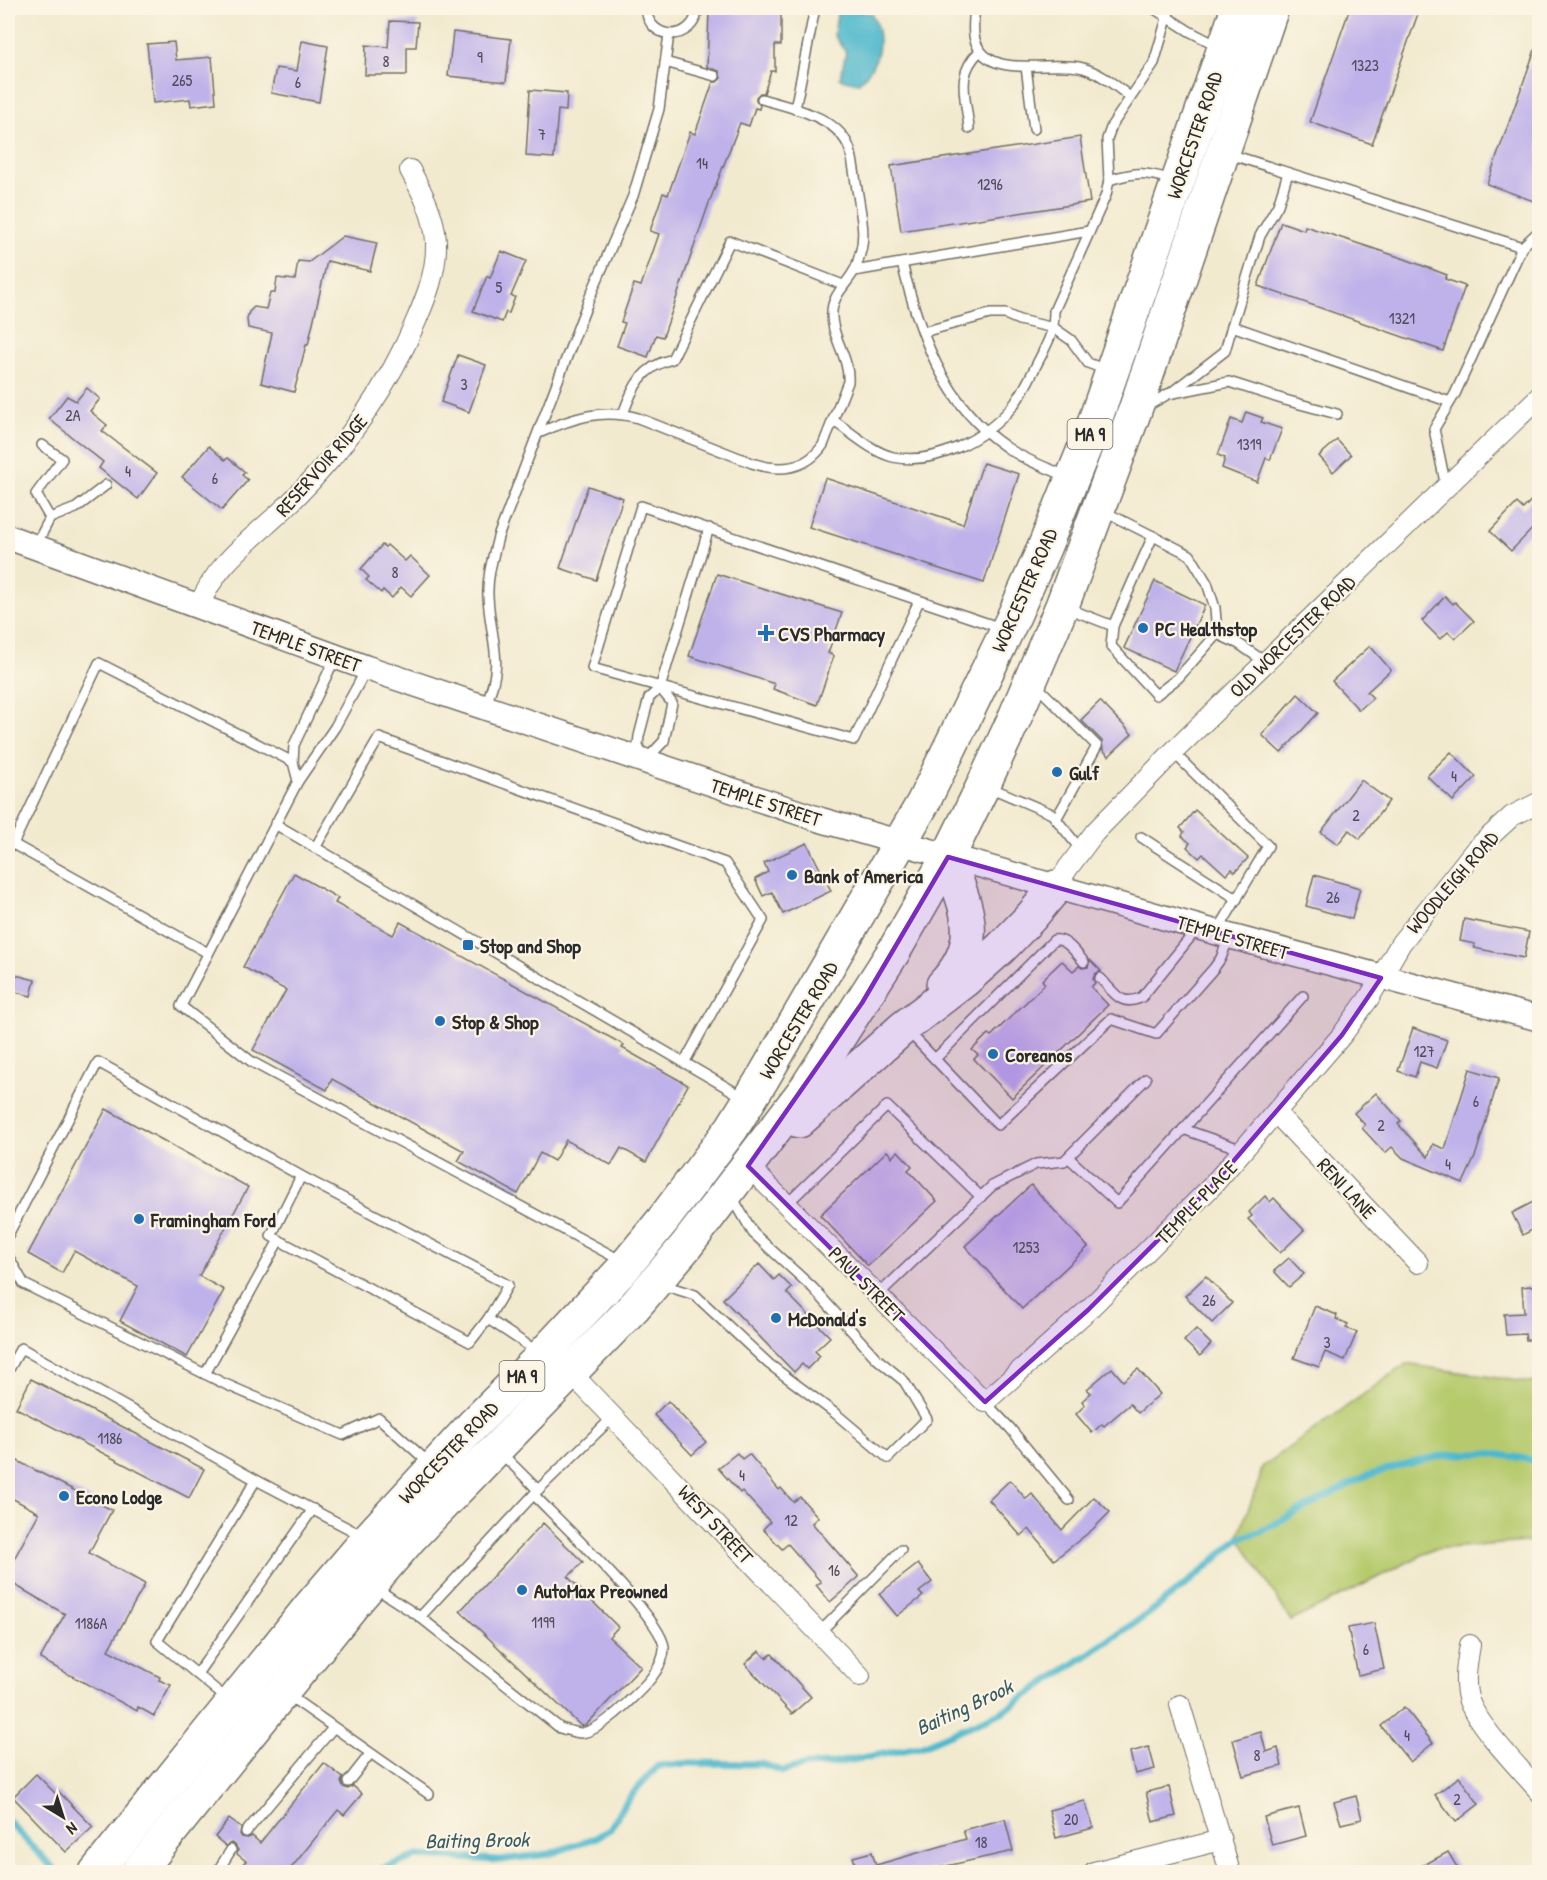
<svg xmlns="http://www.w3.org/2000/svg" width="1547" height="1880" font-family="'Patrick Hand',sans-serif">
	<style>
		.green { fill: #b6ca6d; stroke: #707a4c; stroke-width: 1.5 }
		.water { fill: #4eb8cc; stroke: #3c727c; stroke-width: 1.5 }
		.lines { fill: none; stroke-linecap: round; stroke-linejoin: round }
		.stream { stroke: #4eb8cc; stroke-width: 7 }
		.building { fill: #bfb2ea }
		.service-casing { stroke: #716e64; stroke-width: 12 }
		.minor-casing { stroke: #716e64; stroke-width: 22 }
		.tertiary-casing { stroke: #716e64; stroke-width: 27 }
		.trunk-casing { stroke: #716e64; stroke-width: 36 }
		.service { stroke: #fff; stroke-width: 9 }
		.minor { stroke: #fff; stroke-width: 20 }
		.tertiary { stroke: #fff; stroke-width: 24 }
		.trunk { stroke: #fff; stroke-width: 33 }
		.marked { fill: #7b2cbf; fill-opacity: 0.2; stroke: #7b2cbf; stroke-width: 4.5; stroke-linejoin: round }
		.poi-dot { fill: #1f6fb2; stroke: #fcf5e5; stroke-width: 2 }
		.labels { text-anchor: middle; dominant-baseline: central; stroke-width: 4.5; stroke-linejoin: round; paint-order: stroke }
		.number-label { font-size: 16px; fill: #504d5b }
		.shield { fill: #fcf5e5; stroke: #6a6863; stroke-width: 1.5 }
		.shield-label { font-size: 18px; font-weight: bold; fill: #2b2b2b }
		.street-label { font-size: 20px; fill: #2b2b2b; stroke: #fcf5e5 }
		.poi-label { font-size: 20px; font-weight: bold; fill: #2b2b2b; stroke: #fcf5e5; text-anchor: start }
		.water-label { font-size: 21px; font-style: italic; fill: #375c63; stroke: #fcf5e5 }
	</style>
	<rect width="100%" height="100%" fill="#fcf5e5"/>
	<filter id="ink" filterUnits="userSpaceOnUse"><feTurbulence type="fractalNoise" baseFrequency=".0167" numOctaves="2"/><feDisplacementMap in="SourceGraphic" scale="12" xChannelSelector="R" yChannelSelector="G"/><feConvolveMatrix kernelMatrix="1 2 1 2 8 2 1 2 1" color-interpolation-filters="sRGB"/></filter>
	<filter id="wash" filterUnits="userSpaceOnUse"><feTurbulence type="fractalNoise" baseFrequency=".008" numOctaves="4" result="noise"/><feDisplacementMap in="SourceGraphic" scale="24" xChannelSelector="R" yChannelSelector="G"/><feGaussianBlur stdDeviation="1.35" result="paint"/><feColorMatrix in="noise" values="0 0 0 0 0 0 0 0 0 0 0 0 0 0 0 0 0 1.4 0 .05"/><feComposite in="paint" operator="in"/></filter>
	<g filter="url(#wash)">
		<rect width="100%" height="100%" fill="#f2eacf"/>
		<path class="green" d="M1406 1364 1531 1383 1539 1381V1541L1434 1549 1291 1621 1238 1536 1259 1481 1262 1467Z"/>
		<path class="water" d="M838 8 872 14C885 40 880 64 858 83L840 79 846 52 834 35Z"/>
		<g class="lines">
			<g class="stream">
				<path d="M8 1821 55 1870"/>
				<path d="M376 1872 381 1869 417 1856 500 1860 549 1854 595 1838 610 1829 623 1806 639 1786 658 1766 691 1763 762 1764 783 1771 807 1765 830 1764 920 1747 1002 1712 1148 1614 1200 1573 1239 1538 1259 1532 1366 1476 1406 1464 1445 1455 1489 1453 1540 1461"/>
			</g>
		</g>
		<g id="blocks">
			<g class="building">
				<path d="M713 8H774V12L781 13V45H775V71H771L764 93H760L756 97V101L760 105 759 109 755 108 749 126 740 123 709 203 663 337 656 335 648 357 617 346 625 323 621 322 634 284 641 286 659 234 650 231 663 193 668 195 690 132 695 134 713 82H717L721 78 719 71 707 67 709 12 713 13Z"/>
				<path d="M1350 8H1420L1372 144 1310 122Z"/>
				<path d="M390 21 418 22 416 47H407V75H365L366 45 388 47Z"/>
				<path d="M453 32 511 39 506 82 448 76Z"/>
				<path d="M302 41 328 46 319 102 271 93 276 68 297 71Z"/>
				<path d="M174 42 176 60 212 57 216 103 191 106 190 99 153 103 147 44Z"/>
				<path d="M1537 44H1539V203L1487 184Z"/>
				<path d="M530 90 567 93 566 111 558 110 554 158 526 156Z"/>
				<path d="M1080 137 1090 202 901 231 891 166Z"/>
				<path d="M1281 222 1304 230 1305 226 1405 259 1447 275 1445 279 1465 286 1443 351 1258 286Z"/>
				<path d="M343 236 377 243 370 271 327 261 308 345H306L294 392 261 383 272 333 248 328 247 319 249 312 254 307 266 309 270 293H275L277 278 295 280 298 261 309 262Z"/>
				<path d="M501 251 526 261 511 296 515 297 509 313 506 312 502 322 473 311 487 276 490 278Z"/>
				<path d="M458 355 486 365 469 412 441 402Z"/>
				<path d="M87 388 100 399 90 411 107 425 102 431 157 473 138 499 99 468 103 462 49 419 67 396 76 401Z"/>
				<path d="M1246 412 1263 418 1261 422 1282 429 1270 460 1266 458 1257 482 1222 468 1225 458 1218 455 1231 419 1242 423Z"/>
				<path d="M1337 440 1351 455 1333 472 1319 456Z"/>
				<path d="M209 446 225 460 228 458 245 472 242 475 248 480 222 510 182 477Z"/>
				<path d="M983 463 1019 474 984 583 809 527 825 478 963 524Z"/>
				<path d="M588 486 623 498 596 580 560 568Z"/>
				<path d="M1539 492V522L1511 551 1490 531 1517 503 1523 509Z"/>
				<path d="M382 545 385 547 387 545 405 561 410 556 430 575 411 596 401 587 392 598 383 590 381 593 366 580 369 577 361 569Z"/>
				<path d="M717 574 842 613 828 653 834 656 817 705 773 689 775 684 689 656Z"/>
				<path d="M1155 581 1205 605 1174 671 1124 648Z"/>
				<path d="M1445 596 1453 604 1455 602 1474 621 1455 639 1448 632 1440 639 1422 621Z"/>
				<path d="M1370 646 1391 670 1367 692 1373 698 1359 710 1332 681Z"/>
				<path d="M1298 694 1318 713 1281 753 1262 735Z"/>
				<path d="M1100 701 1132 734 1109 756 1103 750 1102 741 1081 720Z"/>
				<path d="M1451 752 1476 777 1453 801 1427 776Z"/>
				<path d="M1361 780 1389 801 1360 839 1349 830 1338 844 1321 832Z"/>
				<path d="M1195 810 1248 858 1235 872 1232 869 1226 875 1203 854 1199 858 1187 847 1190 843 1182 836 1184 832 1180 828Z"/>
				<path d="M807 843 831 891 783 914 772 892 763 896 755 879 768 872 764 863Z"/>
				<path d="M294 873 338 898 335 903 393 935 400 922 624 1045 622 1048 688 1085 646 1162 621 1148 611 1165 566 1140 554 1161 540 1153 518 1194 458 1161 464 1151 332 1079 327 1090 253 1050 286 990 243 967Z"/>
				<path d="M1314 875 1360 888 1352 919 1306 906Z"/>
				<path d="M1464 919 1529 932 1524 958 1474 948 1475 944 1460 941Z"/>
				<path d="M1090 960 1101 971 1095 974 1093 979 1095 983 1091 987 1108 1005 1012 1098 974 1059 978 1055 972 1050 988 1034 991 1036 1045 984 1042 980 1062 961 1073 971 1079 966 1082 968 1088 967Z"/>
				<path d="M8 973 35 980 31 996 8 990Z"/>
				<path d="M1413 1028 1447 1040 1437 1068 1420 1062 1415 1077 1398 1071Z"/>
				<path d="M1470 1069 1499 1078 1475 1157 1463 1183 1403 1158 1392 1147 1385 1153 1362 1128 1365 1125 1354 1113 1376 1093 1401 1121 1398 1124 1428 1157 1433 1144 1445 1149Z"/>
				<path d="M106 1109 248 1187 199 1276 224 1290 187 1357 120 1321 138 1286 74 1251 62 1273 28 1254Z"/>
				<path d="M887 1151 892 1157 898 1151 912 1166 908 1170 937 1201 868 1266 820 1215Z"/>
				<path d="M1031 1185 1088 1247 1022 1309 965 1246Z"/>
				<path d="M1265 1196 1270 1202 1274 1198 1304 1230 1280 1253 1248 1219 1252 1216 1249 1212Z"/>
				<path d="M1539 1199V1226L1523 1235 1512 1213Z"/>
				<path d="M1289 1258 1304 1274 1289 1287 1274 1271Z"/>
				<path d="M759 1264 774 1280 779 1275 792 1288 787 1293 830 1337 815 1351 820 1356 807 1369 802 1364 794 1372 723 1299Z"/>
				<path d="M1206 1276 1232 1303 1212 1323 1185 1296Z"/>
				<path d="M1539 1285V1340H1526L1525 1334 1506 1335 1504 1314 1524 1313 1522 1287Z"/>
				<path d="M1315 1306 1337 1315 1336 1319 1348 1324 1346 1328 1357 1332 1345 1360 1325 1352 1319 1367 1294 1358Z"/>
				<path d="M1196 1329 1211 1344 1200 1356 1184 1341Z"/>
				<path d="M1112 1368 1123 1381 1138 1369 1160 1394 1138 1413 1130 1404 1104 1426 1102 1424 1092 1433 1076 1414 1085 1405 1082 1401 1091 1393 1087 1389Z"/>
				<path d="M31 1379 204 1469 189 1498 16 1408Z"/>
				<path d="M668 1401 706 1442 692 1455 654 1415Z"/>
				<path d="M737 1453 742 1459 749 1454 779 1490 781 1488 793 1502 800 1497 818 1517 812 1523 859 1577 830 1602 816 1585 821 1582 788 1544 782 1549 763 1529 770 1522 742 1491 740 1493 718 1468Z"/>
				<path d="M8 1456 112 1510 89 1553 145 1584 108 1650 160 1677 159 1680 171 1685 154 1716 138 1707 137 1711 40 1659 65 1614 8 1581V1570L39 1513 8 1496Z"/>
				<path d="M1010 1480 1026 1499 1032 1494 1062 1530 1094 1497 1110 1512 1092 1530 1054 1560 1029 1529 1021 1536 989 1500Z"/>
				<path d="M543 1523 583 1562 568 1577 618 1627 609 1637 641 1667 586 1725 581 1726 460 1611Z"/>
				<path d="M918 1564 932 1582 919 1592 923 1596 897 1616 879 1594Z"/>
				<path d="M1374 1623 1384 1669 1358 1675 1348 1628Z"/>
				<path d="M759 1651 766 1658 772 1654 811 1697 792 1714 745 1664Z"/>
				<path d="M1404 1707 1433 1743 1410 1762 1381 1726Z"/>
				<path d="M1261 1732 1266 1752 1278 1748 1282 1766 1243 1776 1233 1740Z"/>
				<path d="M1149 1747 1155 1769 1135 1774 1130 1752Z"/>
				<path d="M324 1763 343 1778 341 1782 343 1787 348 1789 353 1786 362 1794 344 1815 338 1810 288 1872H251L242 1865 246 1861 237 1854 238 1850 235 1845 231 1843 226 1846 215 1837 229 1819 241 1828 240 1834 242 1837 248 1838 252 1836 260 1843Z"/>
				<path d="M36 1774 56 1794 58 1791 93 1827 66 1852 13 1797Z"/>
				<path d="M1459 1777 1479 1804 1456 1822 1435 1795Z"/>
				<path d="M1169 1787 1176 1816 1153 1822 1146 1792Z"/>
				<path d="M1356 1796 1362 1819 1341 1824 1334 1802Z"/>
				<path d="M1085 1801 1093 1828 1056 1838 1049 1810Z"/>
				<path d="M1299 1808 1306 1836 1272 1845 1264 1817Z"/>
				<path d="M1005 1819 1013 1851 920 1872H858L853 1857 872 1852 876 1865 966 1839 963 1830Z"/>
				<path d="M1448 1852 1460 1872H1411Z"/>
			</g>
		</g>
	</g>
	<g filter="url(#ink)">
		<use href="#blocks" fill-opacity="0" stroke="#716e64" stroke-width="1.5"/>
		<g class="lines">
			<defs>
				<g id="service">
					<path d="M646 8C648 42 694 43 698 8"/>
					<path d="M975 8C974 17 972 30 975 40 988 82 1051 59 1083 68 1101 73 1116 86 1130 97"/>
					<path d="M1153 8 1189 31 1218 46"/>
					<path d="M665 62 715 76"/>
					<path d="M1026 67 1034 129"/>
					<path d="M795 109 815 8"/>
					<path d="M969 128C966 97 955 74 980 51"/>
					<path d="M1229 154 1522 247 1455 394 1434 429 1446 487"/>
					<path d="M1288 173 1278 205 1260 236 1232 326 1450 402"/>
					<path d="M1109 180C1139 171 1144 172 1174 180"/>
					<path d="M1522 247 1540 230"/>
					<path d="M902 263C919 333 944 405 1006 447 1024 460 1048 468 1068 477"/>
					<path d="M854 271 1089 231"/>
					<path d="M923 332 990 314H1005L1019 320 1054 328 1071 340 1088 363 1106 370"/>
					<path d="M1172 392 1225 351 1232 326"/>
					<path d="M1147 406 1168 394 1229 382 1285 400 1337 414"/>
					<path d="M623 414C633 386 642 367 672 359L730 241 843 285"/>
					<path d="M834 421C852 433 872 452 893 457 935 466 986 438 1012 407 1024 392 1031 375 1040 358 1049 340 1054 332 1054 311L1106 195 1109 180 1107 139 1112 125 1154 63 1170 8"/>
					<path d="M539 433C572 418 602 408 638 418L752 463C779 472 806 470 823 445L848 382C850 357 830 336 832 311 833 295 846 285 854 271 857 267 858 260 860 254 866 235 861 215 858 195 855 180 854 164 850 150 839 116 791 108 762 99"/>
					<path d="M50 518 76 508 106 485"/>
					<path d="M1153 536 1190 555 1207 583 1215 608 1217 634"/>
					<path d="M36 545 50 518 36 494 62 459 42 445"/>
					<path d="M919 601 854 740 592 668 641 506 1001 628"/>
					<path d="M1067 608 1113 626 1153 536 1103 511"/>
					<path d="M1113 626 1111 646 1156 695 1178 678 1217 634 1239 644 1265 662"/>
					<path d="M366 670 335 727 298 781 181 1006 252 1062 622 1261"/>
					<path d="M1035 684 1097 746 1056 819"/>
					<path d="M660 688 672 703 664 741 644 762 638 745 639 736 649 698 660 688 709 528"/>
					<path d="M485 706C506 660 490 642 488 596 487 576 493 557 498 537L589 299 633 196 659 109 669 34"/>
					<path d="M1173 752 1268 846 1217 932"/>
					<path d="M298 781 293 762 294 745 335 658"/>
					<path d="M989 787 1052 814 1081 850"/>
					<path d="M275 824 745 1098"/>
					<path d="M1141 837 1237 899"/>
					<path d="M315 848 379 738 725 863 763 920 684 1063"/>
					<path d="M208 953 13 844 99 663 293 762"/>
					<path d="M1100 978C1114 992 1121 1008 1142 997L1197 929"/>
					<path d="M908 1031 998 1125 1111 1019 1156 1034 1214 968 1221 958 1229 937"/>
					<path d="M935 1059 1054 940C1066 938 1076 953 1084 962"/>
					<path d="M1183 1129 1243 1150"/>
					<path d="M1068 1157 1117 1203 1303 996"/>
					<path d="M301 1176 271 1236 470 1342 488 1319"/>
					<path d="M787 1204 887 1106 981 1197"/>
					<path d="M8 1235 98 1062 301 1176 508 1285 488 1319 538 1352"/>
					<path d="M8 1256 24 1284 225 1384 343 1435 379 1418 429 1463"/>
					<path d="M660 1284 695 1295 769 1364 836 1414 888 1458 927 1419 904 1381 876 1358 813 1288 753 1233 731 1195"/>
					<path d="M878 1295 992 1186 1036 1164 1064 1161 1146 1079"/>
					<path d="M8 1371 21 1348 256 1480"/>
					<path d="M205 1374 279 1240"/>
					<path d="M985 1402 1010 1428 1069 1500"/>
					<path d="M500 1452 538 1490 614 1416"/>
					<path d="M374 1587 420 1617 538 1490"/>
					<path d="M420 1617 560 1728C567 1730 575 1733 582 1733 596 1731 617 1713 627 1703 641 1690 665 1668 664 1647 662 1618 558 1520 534 1495"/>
					<path d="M819 1633 901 1550"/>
					<path d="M197 1674 313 1509"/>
					<path d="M288 1695 429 1794"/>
					<path d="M227 1699 157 1641 256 1480 363 1536"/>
					<path d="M348 1782 370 1754"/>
					<path d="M246 1832 333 1728"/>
					<path d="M217 1872 231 1850"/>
				</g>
				<g id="minor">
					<path d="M199 607C215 562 257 536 290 503 343 450 387 390 416 321 427 296 437 270 436 242 435 216 422 192 410 170"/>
					<path d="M1056 887 1068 868 1095 832 1173 752 1540 396"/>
					<path d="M1276 1113 1418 1263"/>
					<path d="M748 1166 985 1402 1088 1310 1212 1186 1342 1035 1369 998 1401 943 1475 850 1512 816 1540 802"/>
					<path d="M571 1373 860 1676"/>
					<path d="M1470 1645C1467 1663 1463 1683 1469 1701 1478 1726 1521 1770 1540 1792"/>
					<path d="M1180 1705 1230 1872"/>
					<path d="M1094 1872 1221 1840"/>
				</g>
				<path id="tertiary" d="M8 537 367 668 821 820 1229 936 1540 1019"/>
				<g id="trunk">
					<path d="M943 985C986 940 965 907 948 857"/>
					<path d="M799 1121 904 1027 964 981 1001 948 1031 917 1056 887"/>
					<path d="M96 1872 308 1609 368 1539 473 1425 536 1362 622 1270 663 1220 732 1128 763 1078 923 803 1013 618 1044 548 1091 432 1238 8"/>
					<path d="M138 1872 356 1601 410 1538 634 1307 686 1246 807 1087 894 951 948 857 981 790 1015 717 1062 606 1134 413 1272 8"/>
				</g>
			</defs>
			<use href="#service" class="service-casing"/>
			<use href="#minor" class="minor-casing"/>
			<use href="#tertiary" class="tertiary-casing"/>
			<use href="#trunk" class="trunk-casing"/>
			<use href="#service" class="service"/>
			<use href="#minor" class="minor"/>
			<use href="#tertiary" class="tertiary"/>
			<use href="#trunk" class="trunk"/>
		</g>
	</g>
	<path class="marked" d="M948 857 1381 978 1342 1035 1212 1186 1088 1310 985 1402 748 1166 862 1003Z"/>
	<g class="poi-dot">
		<circle cx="1143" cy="628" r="6"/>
		<path d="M763 624h6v6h6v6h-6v6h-6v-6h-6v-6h6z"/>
		<circle cx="1057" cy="772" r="6"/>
		<circle cx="792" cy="875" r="6"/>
		<rect x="462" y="939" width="12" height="12" rx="3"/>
		<circle cx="440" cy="1021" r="6"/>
		<circle cx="993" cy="1054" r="6"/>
		<circle cx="139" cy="1219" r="6"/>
		<circle cx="776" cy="1318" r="6"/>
		<circle cx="64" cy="1496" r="6"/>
		<circle cx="522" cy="1590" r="6"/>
	</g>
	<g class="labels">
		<g class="number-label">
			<text x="480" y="57">9</text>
			<text x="386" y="61">8</text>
			<text x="1365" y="65">1323</text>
			<text x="182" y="80">265</text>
			<text x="298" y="82">6</text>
			<text x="542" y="134">7</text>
			<text x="702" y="163">14</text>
			<text x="990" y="184">1296</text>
			<text x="499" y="287">5</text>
			<text x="1402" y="318">1321</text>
			<text x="464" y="384">3</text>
			<text x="73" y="415">2A</text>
			<text x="1249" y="444">1319</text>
			<text x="128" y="471">4</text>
			<text x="215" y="478">6</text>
			<text x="395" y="572">8</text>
			<text x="1454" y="776">4</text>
			<text x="1356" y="815">2</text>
			<text x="1333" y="897">26</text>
			<text x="1424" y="1051">127</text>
			<text x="1476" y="1101">6</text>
			<text x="1381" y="1125">2</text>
			<text x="1448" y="1164">4</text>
			<text x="1026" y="1247">1253</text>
			<text x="1209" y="1300">26</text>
			<text x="1327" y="1342">3</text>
			<text x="110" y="1438">1186</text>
			<text x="742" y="1475">4</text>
			<text x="791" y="1520">12</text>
			<text x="834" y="1570">16</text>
			<text x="543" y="1622">1199</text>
			<text x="91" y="1623">1186A</text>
			<text x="1366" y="1649">6</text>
			<text x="1407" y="1735">4</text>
			<text x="1257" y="1755">8</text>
			<text x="1457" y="1799">2</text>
			<text x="1071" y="1819">20</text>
			<text x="981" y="1842">18</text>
		</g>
		<g class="shield">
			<rect x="1067.5" y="419" width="45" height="30" rx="4.5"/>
			<rect x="499.5" y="1361" width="45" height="30" rx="4.5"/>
		</g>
		<g class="shield-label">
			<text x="1090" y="434">MA 9</text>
			<text x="522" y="1376">MA 9</text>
		</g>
		<g class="street-label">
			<text transform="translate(1194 135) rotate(-71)">WORCESTER ROAD</text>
			<text transform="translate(321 465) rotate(-49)">RESERVOIR RIDGE</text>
			<text transform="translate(1024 590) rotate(-66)">WORCESTER ROAD</text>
			<text transform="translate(1292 636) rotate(-44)">OLD WORCESTER ROAD</text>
			<text transform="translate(306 646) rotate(20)">TEMPLE STREET</text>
			<text transform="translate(766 802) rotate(18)">TEMPLE STREET</text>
			<text transform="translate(1452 882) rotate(-49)">WOODLEIGH ROAD</text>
			<text transform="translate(1233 937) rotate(16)">TEMPLE STREET</text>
			<text transform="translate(798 1020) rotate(-59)">WORCESTER ROAD</text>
			<text transform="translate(1347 1188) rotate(47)">RENI LANE</text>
			<text transform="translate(1196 1202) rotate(-46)">TEMPLE PLACE</text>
			<text transform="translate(867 1284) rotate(45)">PAUL STREET</text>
			<text transform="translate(448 1452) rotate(-46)">WORCESTER ROAD</text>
			<text transform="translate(716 1524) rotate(47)">WEST STREET</text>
		</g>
		<g class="poi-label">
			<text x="1155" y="628">PC Healthstop</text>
			<text x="778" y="633">CVS Pharmacy</text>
			<text x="1069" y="772">Gulf</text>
			<text x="804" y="875">Bank of America</text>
			<text x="480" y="945">Stop and Shop</text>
			<text x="452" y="1021">Stop &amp; Shop</text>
			<text x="1005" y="1054">Coreanos</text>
			<text x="151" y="1219">Framingham Ford</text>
			<text x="788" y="1318">McDonald's</text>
			<text x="76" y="1496">Econo Lodge</text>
			<text x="534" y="1590">AutoMax Preowned</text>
		</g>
		<g class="water-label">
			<text transform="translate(964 1707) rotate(-25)">Baiting Brook</text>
			<text transform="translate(477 1840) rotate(-1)">Baiting Brook</text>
		</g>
	</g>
	<rect width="1547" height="1880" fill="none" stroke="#fcf5e5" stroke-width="30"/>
	<g transform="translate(63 1817) rotate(142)" stroke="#fcf5e5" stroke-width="4.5" paint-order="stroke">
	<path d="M0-4.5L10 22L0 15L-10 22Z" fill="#2b2b2b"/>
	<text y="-9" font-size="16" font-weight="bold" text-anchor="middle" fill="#2b2b2b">N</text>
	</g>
</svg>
